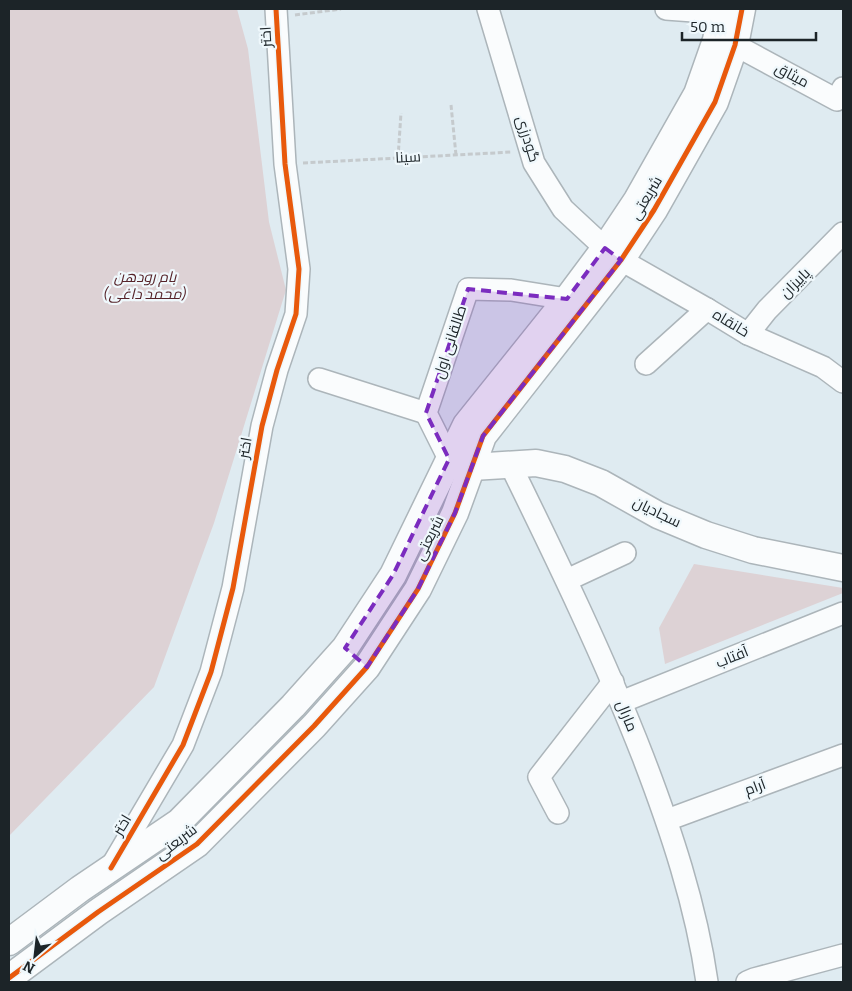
<svg xmlns="http://www.w3.org/2000/svg" width="852" height="991" font-family="Bitter,Cairo,serif">
	<style>
		.green { fill: #ddd2d5 }
		.lines { fill: none; stroke-linecap: round; stroke-linejoin: round }
		.minor-casing { stroke: #acb5ba; stroke-width: 24 }
		.tertiary-casing { stroke: #acb5ba; stroke-width: 29 }
		.path { stroke: #c5cacd; stroke-width: 3; stroke-dasharray: 5 2.5; stroke-linecap: butt }
		.minor { stroke: #fafcfd; stroke-width: 21 }
		.tertiary { stroke: #fafcfd; stroke-width: 26 }
		.cycleway-casing { stroke: #eff8fc; stroke-width: 8 }
		.cycleway { stroke: #e8590c; stroke-width: 5 }
		.marked { fill: #7b2cbf; fill-opacity: 0.2; stroke: #7b2cbf; stroke-width: 4; stroke-dasharray: 10 6; stroke-linejoin: round }
		.labels { text-anchor: middle; dominant-baseline: central; stroke-width: 4.5; stroke-linejoin: round; paint-order: stroke }
		.street-label { font-size: 15px; fill: #1c2428; stroke: #eff8fc }
		.park-label { font-size: 15px; font-style: italic; fill: #562329; stroke: #eff8fc }
	</style>
	<rect width="100%" height="100%" fill="#dfebf1"/>
	<g class="green">
		<path d="M9 9H237L248 49 269 222 286 290 214 523 154 687 9 836Z"/>
		<path d="M694 564 843 588V593L665 664 659 628Z"/>
	</g>
	<g class="lines">
		<defs>
			<g id="minor">
				<path d="M488 9 534 163 563 209 605 248 621 260 707 309 748 334 823 367 843 382"/>
				<path d="M666 9 721 13"/>
				<path d="M735 45 837 100 843 88"/>
				<path d="M748 334 767 310 843 233"/>
				<path d="M646 364 707 309"/>
				<path d="M319 379 426 413"/>
				<path d="M449 459 426 413 468 289 511 290 567 299"/>
				<path d="M510 464C557 560 604 657 643 757 671 830 696 905 707 982"/>
				<path d="M567 580 625 553"/>
				<path d="M621 702 843 613"/>
				<path d="M558 813 539 777 613 682"/>
				<path d="M667 820 843 755"/>
				<path d="M111 867 183 745 211 672 233 588 262 426 277 370 296 314 299 269 285 164 276 9"/>
				<path d="M747 982 754 979 843 955"/>
			</g>
			<g id="tertiary">
				<path d="M457 462 472 467 536 463 565 469 601 483 658 515 706 535 753 550 843 568"/>
				<path d="M9 942 80 889 179 822 293 706 345 648 393 575 466 425 567 299 605 248 637 200 697 94 716 40 722 9"/>
				<path d="M9 978 98 912 197 844 314 726 367 667 418 589 455 513 483 436 621 260 654 210 715 102 735 45 742 9"/>
			</g>
		</defs>
		<use href="#minor" class="minor-casing"/>
		<use href="#tertiary" class="tertiary-casing"/>
		<g class="path">
			<path d="M295 15 341 9"/>
			<path d="M451 105 456 155"/>
			<path d="M398 158 401 113"/>
			<path d="M303 163 512 152"/>
		</g>
		<use href="#minor" class="minor"/>
		<use href="#tertiary" class="tertiary"/>
		<defs>
			<g id="cycleway">
				<path d="M111 868 183 745 211 672 233 588 262 426 277 370 296 314 299 269 285 164 276 9"/>
				<path d="M9 978 98 912 197 844 314 726 367 667 418 589 455 513 483 436 621 260 654 210 715 102 735 45 742 9"/>
			</g>
		</defs>
		<use href="#cycleway" class="cycleway-casing"/>
		<use href="#cycleway" class="cycleway"/>
	</g>
	<path class="marked" d="M605 248 621 260 483 436 455 513 418 589 367 667 345 648 393 575 449 459 426 413 468 289 567 299Z"/>
	<g class="labels">
		<g class="street-label">
			<text transform="translate(266 37) rotate(-93)">اختر</text>
			<text transform="translate(792 75) rotate(28)">میثاق</text>
			<text transform="translate(528 139) rotate(73)">گودرزی</text>
			<text transform="translate(408 157) rotate(-3)">سینا</text>
			<text transform="translate(646 198) rotate(-59)">شریعتی</text>
			<text transform="translate(795 283) rotate(-45)">پاییزان</text>
			<text transform="translate(731 323) rotate(31)">خانقاه</text>
			<text transform="translate(450 342) rotate(-72)">طالقانی اول</text>
			<text transform="translate(245 448) rotate(-80)">اختر</text>
			<text transform="translate(657 512) rotate(26)">سجادیان</text>
			<text transform="translate(429 538) rotate(-64)">شریعتی</text>
			<text transform="translate(732 657) rotate(-22)">آفتاب</text>
			<text transform="translate(627 716) rotate(68)">مارال</text>
			<text transform="translate(755 787) rotate(-20)">آرام</text>
			<text transform="translate(122 825) rotate(-59)">اختر</text>
			<text transform="translate(176 842) rotate(-37)">شریعتی</text>
		</g>
		<g class="park-label">
			<text x="145" y="277">بام رودهن<tspan x="145" dy="17">(محمد داغی)</tspan></text>
		</g>
	</g>
	<rect width="852" height="991" fill="none" stroke="#1c2428" stroke-width="20"/>
	<g transform="translate(35 956) rotate(208)" stroke="#eff8fc" stroke-width="4" paint-order="stroke">
	<path d="M0-4L9 19L0 12L-9 19Z" fill="#1c2428"/>
	<text y="-8" font-size="14" font-weight="bold" text-anchor="middle" fill="#1c2428">N</text>
	</g>
	<path d="M682 32v8h134v-8" fill="none" stroke="#1c2428" stroke-width="2.5"/>
	<text x="690" y="32" font-size="15" fill="#1c2428" stroke="#eff8fc" stroke-width="4" paint-order="stroke">50 m</text>
</svg>
